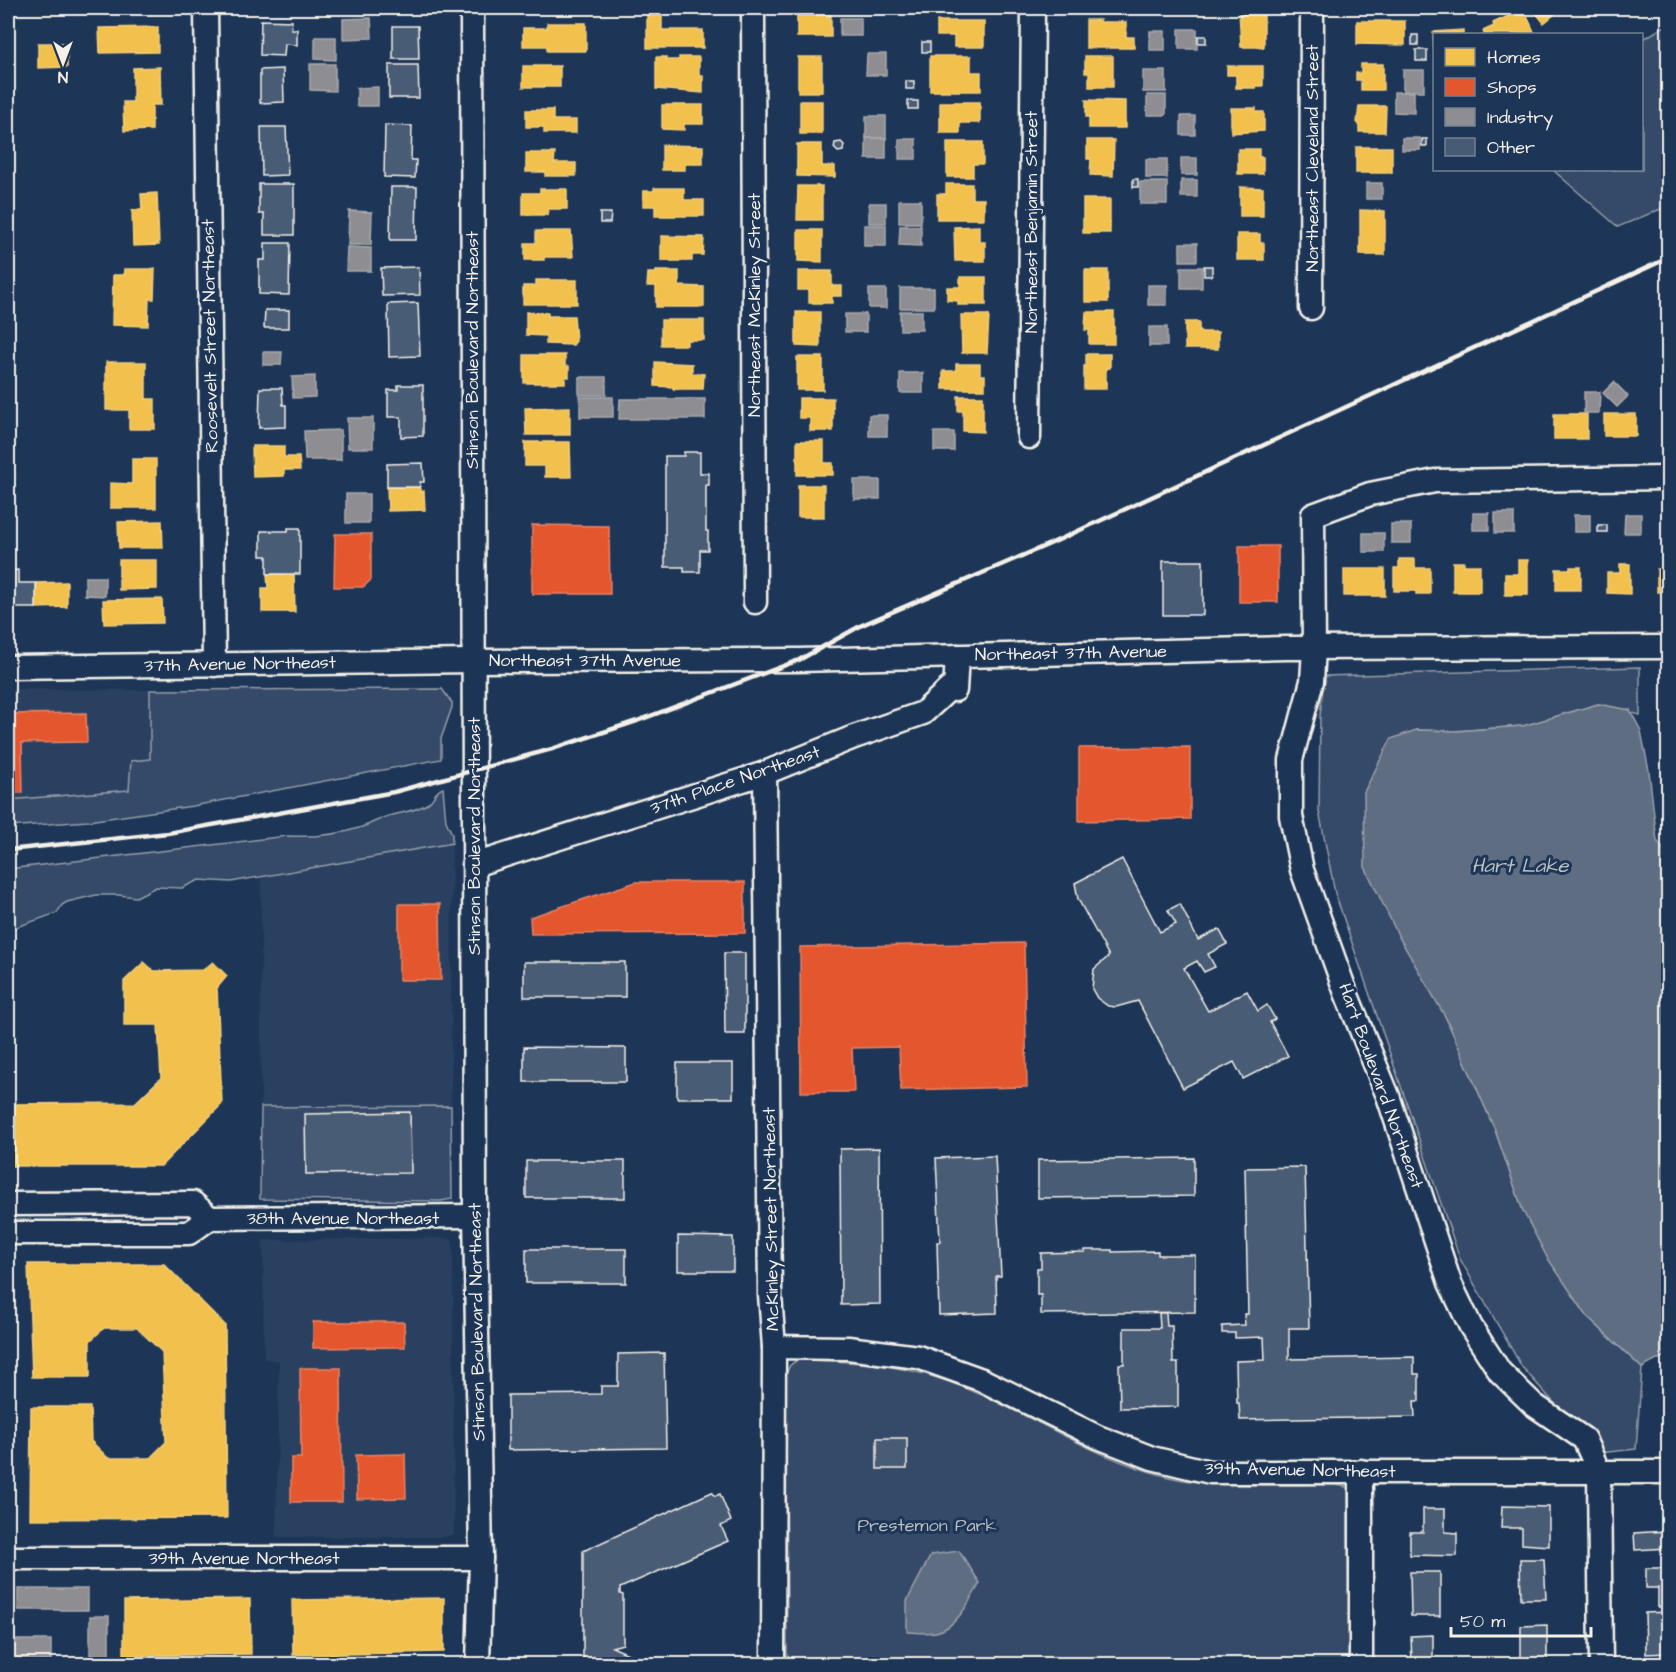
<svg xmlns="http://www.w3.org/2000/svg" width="1676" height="1672" font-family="'Architects Daughter',sans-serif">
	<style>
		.built { fill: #2a4060 }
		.green { fill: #354a67; stroke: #949ea8; stroke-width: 1.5 }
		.water { fill: #5e6d82; stroke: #9aa2ab; stroke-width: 1.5 }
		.homes { fill: #f2c14e; stroke: #f3cf7c; stroke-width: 1.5 }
		.shops { fill: #e4572e; stroke: #e98566; stroke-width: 1.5 }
		.industry { fill: #8d8d92; stroke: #acabac; stroke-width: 1.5 }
		.building { fill: #485b74; stroke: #f4f1e8; stroke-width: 1.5 }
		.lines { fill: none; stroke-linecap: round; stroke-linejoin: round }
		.minor-casing { stroke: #f4f1e8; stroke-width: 27 }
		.minor { stroke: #1d3557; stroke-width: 22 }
		.rail { stroke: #f4f1e8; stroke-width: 4.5 }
		.labels { text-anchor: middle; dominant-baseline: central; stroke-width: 6; stroke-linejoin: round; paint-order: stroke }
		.street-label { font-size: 18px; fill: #f4f1e8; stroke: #1d3557 }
		.park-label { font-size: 18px; fill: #bbbfc1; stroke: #1d3557 }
		.water-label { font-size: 20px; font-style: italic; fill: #c0c3c4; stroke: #1d3557 }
	</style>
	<rect width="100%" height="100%" fill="#1d3557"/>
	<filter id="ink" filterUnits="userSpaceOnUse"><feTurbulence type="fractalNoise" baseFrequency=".0167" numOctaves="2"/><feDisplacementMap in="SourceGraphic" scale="12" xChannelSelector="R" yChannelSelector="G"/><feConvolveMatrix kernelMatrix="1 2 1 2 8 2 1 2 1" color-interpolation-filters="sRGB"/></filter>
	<g filter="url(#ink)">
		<g class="built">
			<path d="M8 689 150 690V760L131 761 129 790 8 800Z"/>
			<path d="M452 843 451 1106 261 1107V877Z"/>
			<path d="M445 1238 453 1240 454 1535 442 1537H276L279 1361 264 1359 263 1240Z"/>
		</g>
		<g class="green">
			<path d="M1668 24V206L1618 227 1553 170H1642V40Z"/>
			<path d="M1640 667V715L1598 704 1523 726 1453 731 1416 730 1446 1018 1495 1130 1523 1211 1587 1316 1642 1368 1636 1449 1599 1453 1522 1367 1460 1259 1335 893 1319 811 1320 716 1324 676Z"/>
			<path d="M442 689 452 703V707L441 739V759L193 806 88 821 8 827V800L129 790 131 761 150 759V690Z"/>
			<path d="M443 788 446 821 452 834V843L231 882 199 880 182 888 156 887 136 897 119 895H96L67 902 62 905 57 913 8 930V869L288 836C312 837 339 835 362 827 371 824 379 819 388 816 400 813 416 811 427 804 435 799 434 791 443 788Z"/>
			<path d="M451 1106 452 1199 441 1201 260 1199 261 1107Z"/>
			<path d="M799 1360C850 1361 899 1364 947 1381 1023 1408 1089 1458 1169 1477 1210 1487 1253 1484 1296 1485 1312 1485 1331 1483 1346 1487L1348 1491 1349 1664H787L786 1376C788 1367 790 1363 799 1360Z"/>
		</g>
		<g class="water">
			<path d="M1598 704 1630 710 1641 731 1649 771 1657 841 1668 855V1354L1642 1368 1587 1316 1547 1257 1523 1211 1495 1130 1446 1018 1400 939 1365 867 1364 792 1391 739 1416 730 1457 731 1523 726Z"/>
			<path d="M959 1551 980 1583C970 1600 957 1628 936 1632 927 1634 916 1632 907 1632V1601L931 1555Z"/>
		</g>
		<g class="homes">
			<path d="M1532 8H1562L1544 23Z"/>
			<path d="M1239 9H1264V47H1241Z"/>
			<path d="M1524 9 1535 34H1484L1483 31 1494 26 1493 23Z"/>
			<rect x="797" y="15" width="34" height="22"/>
			<path d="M647 16H662V30H703V48H647Z"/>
			<path d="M1086 20H1100V22H1126V37H1134V48H1086Z"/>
			<path d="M937 21H984V47H954V36H937Z"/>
			<path d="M1357 21H1405V45L1357 44Z"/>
			<path d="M547 23H586V51H547V46H523V28H547Z"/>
			<path d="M158 27V52L100 53 99 28Z"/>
			<path d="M1463 30V34H1434V50L1433 32Z"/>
			<path d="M38 43H67V67L38 68Z"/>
			<path d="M930 56H971V72H981V91H930Z"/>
			<path d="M1085 56H1113V87H1089V73H1085Z"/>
			<path d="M656 57H666V60H679V57H699V75H703V93L656 89Z"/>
			<rect x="798" y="57" width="24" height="35"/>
			<path d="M1361 64H1383V90H1361V80H1356V73H1361Z"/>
			<rect x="523" y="66" width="37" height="21"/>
			<path d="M1227 66H1263V86H1256V88H1236V75H1227Z"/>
			<path d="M160 67 161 105H152V130L124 131 123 102H133V68Z"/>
			<path d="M1086 100 1125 101V128H1089V117H1086Z"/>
			<rect x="800" y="101" width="22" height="33"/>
			<path d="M940 102H980V123H960V133H940Z"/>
			<path d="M662 105H703V124H684V130L662 129Z"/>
			<path d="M1359 106H1386L1385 132H1359V123H1357Z"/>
			<path d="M1231 108H1256V112H1264V131L1231 133Z"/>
			<path d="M526 110H553V120H576V133H544V127H526Z"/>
			<path d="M1087 140H1114L1113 176 1090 175 1091 159H1087Z"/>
			<path d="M947 142H983V164H973V177H947Z"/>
			<path d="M797 144H822V166H835V177L797 176Z"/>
			<path d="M662 145 703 146V164H685V170H662Z"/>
			<rect x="1356" y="147" width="36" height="26"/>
			<path d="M1238 149H1259V157H1263V174H1238Z"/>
			<path d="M526 153H555L554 163H576V176H545V172H526Z"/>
			<path d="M946 184H972V199H984V219H937V194H946Z"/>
			<path d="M798 186H822V220H797Z"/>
			<path d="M1240 187 1263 188V216H1240Z"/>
			<path d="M654 188H684V200H704V216H655V206H643V191H654Z"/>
			<path d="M540 189H567V209H548V215H523V193H540Z"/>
			<path d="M157 193 159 245 133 246 132 210H142L141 194Z"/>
			<rect x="1083" y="199" width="27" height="34"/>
			<path d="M1360 210 1385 211V255H1360Z"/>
			<path d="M979 226V242H985V261H955L954 227Z"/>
			<path d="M798 230H822V262L798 261Z"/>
			<path d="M536 231H571L573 257H544V260H525V243H536Z"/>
			<path d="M1237 234H1260V243H1264V260H1237Z"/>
			<path d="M661 236 704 237 703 255H692V261H661Z"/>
			<path d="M124 269H155L154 299H149L148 326 112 325 113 275H124Z"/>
			<rect x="1085" y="270" width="23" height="32"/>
			<path d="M656 271H679V286L704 287V307H656V286H647L648 273H656Z"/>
			<path d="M798 271H832V286H842V296H832V303H809V290H798Z"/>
			<path d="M960 277H986V305H958V301L947 300V287H960Z"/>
			<path d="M536 280H577V304H523V286H536Z"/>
			<path d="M526 312 548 313V316H574L576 341 573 345 546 344V336L526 335Z"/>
			<path d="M796 312H820V347L796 346Z"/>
			<path d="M1086 312H1114V344H1089V330H1085Z"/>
			<path d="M961 315H989L987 353H962Z"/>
			<path d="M661 320H704V340H687V345H661Z"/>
			<path d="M1185 322H1199V332H1218V349H1185Z"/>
			<path d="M1086 354H1110V368H1106V389H1084V366H1086Z"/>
			<path d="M524 355H565V366H569V377H565V383H524Z"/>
			<rect x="797" y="357" width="26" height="33"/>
			<path d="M106 362H146V399H155V429H129V410H106Z"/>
			<path d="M655 362 692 364V373L704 374 703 389H673V387L655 386Z"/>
			<path d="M956 364H980V375H985V389H943V371H956Z"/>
			<path d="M958 396H983V432L963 431V411H958Z"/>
			<path d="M799 398H833V431H810V418H799Z"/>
			<path d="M570 407V435H526L525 408Z"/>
			<rect x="1554" y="414" width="33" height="25"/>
			<rect x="1604" y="414" width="32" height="22"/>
			<path d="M797 441H824V463H833V475H797Z"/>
			<path d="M525 442H570L571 477H545V466H525Z"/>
			<path d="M252 446H284V457H299L300 470H284V476L253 477Z"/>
			<path d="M132 459H156V508H110V483L132 484Z"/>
			<rect x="798" y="485" width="26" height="32"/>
			<path d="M387 487H420V492L424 491 425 510 388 511Z"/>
			<path d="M162 521 163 548H119L118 522Z"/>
			<path d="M1399 559H1415V568H1430V594H1416V591H1394V568H1399Z"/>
			<path d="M119 560H157V589L119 590Z"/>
			<path d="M1518 560H1528V595H1505V574H1518Z"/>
			<path d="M1453 562H1464V565H1480V592H1453Z"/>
			<path d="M1620 564H1630V594L1607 593V573H1620Z"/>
			<path d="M1570 567H1581V590H1556V569H1570Z"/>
			<rect x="1344" y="569" width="41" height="27"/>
			<path d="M1657 569H1668V595H1664V592H1657Z"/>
			<path d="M267 574H294L295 612H262V588H268Z"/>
			<path d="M67 582V607L36 608V583Z"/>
			<path d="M162 599 163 623 104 624 103 600Z"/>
			<path d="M144 962 154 971 203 970 213 962 227 976 217 988 222 1104 161 1166H8V1104L135 1103 161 1078 158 1025H124V981Z"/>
			<path d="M28 1264H164L225 1325 227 1518 30 1519 31 1407H90L91 1441 108 1458H150L166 1442 162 1352 137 1328H104L90 1341V1377H32Z"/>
			<path d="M444 1598V1652L293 1655 292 1600Z"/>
			<path d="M250 1599 251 1654 124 1656V1601Z"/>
		</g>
		<g class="shops">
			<path d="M532 525 609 526 610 594H532Z"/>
			<path d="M335 534H371V580L363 587H334Z"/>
			<rect x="1239" y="546" width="39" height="56"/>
			<path d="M86 713 87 742 22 743 23 793H8V714Z"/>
			<path d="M1190 747V819L1079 821V748Z"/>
			<path d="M636 882H745V933L531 934 530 917Z"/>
			<path d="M399 904H440L441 980H399Z"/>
			<path d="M1024 943 1027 1087 901 1090 899 1047 852 1048 854 1092H801L800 947Z"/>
			<path d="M313 1322H404L405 1347 313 1348Z"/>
			<path d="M300 1368H341L342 1502H291V1458H301Z"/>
			<path d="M405 1454 406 1498 357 1499 356 1455Z"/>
		</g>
		<g class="industry">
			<rect x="355" y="8" width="19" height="4"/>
			<path d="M371 18 372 38 343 39V19Z"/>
			<rect x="840" y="18" width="21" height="18"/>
			<rect x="1179" y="29" width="18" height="20"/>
			<rect x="1150" y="31" width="15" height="19"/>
			<path d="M315 37H336V60L315 59Z"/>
			<path d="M867 54H886V75H866Z"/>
			<path d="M310 64H335V91L310 90Z"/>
			<rect x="1403" y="70" width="21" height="21"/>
			<rect x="1143" y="71" width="23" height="21"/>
			<path d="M378 87V106H357V88Z"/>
			<path d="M1394 92H1414V113L1394 112Z"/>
			<rect x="1147" y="95" width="19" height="20"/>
			<rect x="866" y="116" width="20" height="22"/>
			<rect x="1181" y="116" width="14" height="19"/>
			<rect x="866" y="138" width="20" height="21"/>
			<rect x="1402" y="138" width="18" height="12"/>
			<rect x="899" y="139" width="17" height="20"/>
			<rect x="1181" y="158" width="16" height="17"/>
			<rect x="1146" y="159" width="21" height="19"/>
			<rect x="1181" y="180" width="16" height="17"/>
			<rect x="1140" y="182" width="27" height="22"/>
			<rect x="1366" y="183" width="16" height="16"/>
			<rect x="899" y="200" width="22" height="23"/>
			<rect x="869" y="203" width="17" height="20"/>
			<path d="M349 211 372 212 371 245H348Z"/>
			<rect x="864" y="225" width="22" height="21"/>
			<path d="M900 226H921V246L899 245Z"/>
			<rect x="1180" y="243" width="17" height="18"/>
			<path d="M347 247 371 248V271H346Z"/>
			<rect x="1181" y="267" width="21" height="21"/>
			<rect x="1148" y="285" width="19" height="20"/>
			<rect x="900" y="288" width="34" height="20"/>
			<rect x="869" y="289" width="17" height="19"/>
			<rect x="900" y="311" width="22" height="19"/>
			<rect x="845" y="314" width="21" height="18"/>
			<rect x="1149" y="327" width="18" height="19"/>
			<path d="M263 352H282L281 365H263Z"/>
			<rect x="900" y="373" width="23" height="20"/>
			<path d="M315 376V397L293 398 292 377Z"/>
			<rect x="579" y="377" width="27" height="18"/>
			<path d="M1614 382 1628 396 1617 407 1603 393Z"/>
			<path d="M1584 392H1600L1599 413H1584Z"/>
			<rect x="580" y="397" width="33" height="20"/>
			<path d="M620 399H705V419H619Z"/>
			<rect x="869" y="415" width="18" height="21"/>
			<path d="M347 418H373V448H348Z"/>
			<path d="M341 430V460H305L304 431Z"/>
			<rect x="934" y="432" width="20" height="19"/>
			<rect x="854" y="480" width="26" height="19"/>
			<rect x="346" y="494" width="23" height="29"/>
			<rect x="1473" y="513" width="16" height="17"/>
			<rect x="1495" y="513" width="19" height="20"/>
			<path d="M1625 514H1641V533H1624Z"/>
			<rect x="1574" y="515" width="16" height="17"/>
			<rect x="1391" y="524" width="20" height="19"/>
			<rect x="1363" y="533" width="21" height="19"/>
			<path d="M85 577H105V596L85 595Z"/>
			<rect x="18" y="1589" width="70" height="21"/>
			<rect x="90" y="1616" width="19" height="48"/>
			<rect x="8" y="1640" width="43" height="21"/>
		</g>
		<g class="building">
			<path d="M261 20 292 21 291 29H297V45L285 44 284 56 260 55Z"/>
			<path d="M393 26H418L419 59H393Z"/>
			<rect x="1412" y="35" width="6" height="10"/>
			<rect x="1198" y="36" width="8" height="7"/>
			<rect x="922" y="42" width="8" height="10"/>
			<rect x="1416" y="50" width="11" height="11"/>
			<path d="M389 65H418L419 98H389Z"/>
			<path d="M283 69 284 102 260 103V70Z"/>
			<rect x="906" y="81" width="8" height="8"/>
			<rect x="908" y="101" width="10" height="8"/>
			<path d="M385 125 412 126 411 160H416L415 178 384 177Z"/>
			<path d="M261 127H286L288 175 262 176Z"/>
			<rect x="1422" y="139" width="5" height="7"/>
			<path d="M841 142 844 145 843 151 838 152 834 148 835 143Z"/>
			<rect x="1133" y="179" width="5" height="8"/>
			<path d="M259 184H294V235H264V214H259Z"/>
			<path d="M391 187H417L416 240H390Z"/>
			<path d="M600 213H611L610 223H600Z"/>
			<path d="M265 243H290L289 295 259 294V260H265Z"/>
			<rect x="1204" y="266" width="8" height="10"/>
			<path d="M419 267 420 295 382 296 381 268Z"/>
			<path d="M418 303 420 356 389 357 388 304Z"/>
			<path d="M265 310H289V328H264Z"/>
			<path d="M398 385H423V436L401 437V417H388V390H398Z"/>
			<path d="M260 388H282L283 405H286V427L259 428Z"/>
			<path d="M684 452H700V473H709V485H706V531H708V550H700V572H684V567H665V456H684Z"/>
			<path d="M423 463 424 482H420V487H387V464Z"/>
			<rect x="1598" y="525" width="9" height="7"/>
			<path d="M288 528H300V574H267V556H261V531H288Z"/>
			<rect x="1163" y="561" width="40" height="54"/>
			<path d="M18 570V583H36V608H8V571Z"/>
			<path d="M1122 859 1160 932 1176 924 1168 910 1180 904 1198 940 1219 929 1227 944 1208 954 1215 967 1204 972 1197 961 1184 968 1208 1011 1247 991 1258 1011 1267 1005 1275 1019 1270 1022 1288 1056 1243 1079 1234 1062 1183 1088 1138 1001 1116 1007 1108 1006 1097 998 1092 989 1094 969 1109 956 1078 899 1075 883Z"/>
			<path d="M724 953H745V1034H725Z"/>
			<rect x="524" y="962" width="101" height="35"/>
			<path d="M524 1047 626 1048V1082H524Z"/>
			<rect x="677" y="1063" width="56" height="35"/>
			<path d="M410 1112 411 1173 306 1174 305 1114Z"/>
			<path d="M879 1148 880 1304 841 1305 840 1149Z"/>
			<path d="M995 1156 1001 1276H996L997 1313 939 1315 937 1242H940L936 1158Z"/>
			<path d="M1194 1158V1196L1038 1198V1160Z"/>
			<rect x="526" y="1161" width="99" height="37"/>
			<path d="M1305 1167 1309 1328H1289V1359L1414 1357V1374H1419V1401H1414L1415 1417 1240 1420 1239 1403H1237L1236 1361 1265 1360 1264 1337 1235 1338V1333H1222V1326L1245 1325 1244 1314H1248L1245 1168Z"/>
			<path d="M678 1236 733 1237V1271H678Z"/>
			<rect x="526" y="1249" width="100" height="34"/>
			<path d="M1085 1250H1112V1252L1158 1251V1255H1195V1312L1041 1314V1295H1037V1268H1041V1253L1085 1252Z"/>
			<path d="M1159 1313H1166L1167 1326H1172L1173 1363H1178V1407L1120 1408 1119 1364H1124V1328H1160Z"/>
			<path d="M664 1353 666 1448 508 1450V1395L601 1394V1386H618V1354Z"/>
			<rect x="877" y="1438" width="30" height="31"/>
			<path d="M712 1492 715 1496 720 1494 731 1521 721 1526 728 1541 620 1588V1594L623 1595V1644L612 1647 651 1664H583V1551Z"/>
			<path d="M1502 1506 1549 1507V1546L1522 1544V1528H1501Z"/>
			<path d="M1423 1509H1445V1532L1457 1533V1556L1410 1555V1532H1423Z"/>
			<path d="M1665 1523H1668V1548L1635 1550 1634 1533 1666 1531Z"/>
			<path d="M1520 1559H1544L1546 1599H1521Z"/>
			<path d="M1646 1568H1668V1607H1658V1588H1646Z"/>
			<path d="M1410 1572H1440V1616H1411Z"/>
			<path d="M1668 1612V1653L1646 1654 1645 1613Z"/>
			<path d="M1547 1625V1663L1521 1664V1626Z"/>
			<path d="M1433 1635V1664H1412L1411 1636Z"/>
		</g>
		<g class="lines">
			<defs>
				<g id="minor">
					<path d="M206 8 214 665"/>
					<path d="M472 8 475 1216 481 1558 478 1664"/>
					<path d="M753 8 755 602"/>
					<path d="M1311 308 1312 8"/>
					<path d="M1029 437 1033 8"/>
					<path d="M8 667 473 661 799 660 1287 648 1668 647"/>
					<path d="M765 773 770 1295 774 1347 773 1664"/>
					<path d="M474 865 765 773 854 737 923 713 949 689 955 690 957 656"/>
					<path d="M8 1204 193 1203 210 1218"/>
					<path d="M8 1233H189L210 1218 475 1216"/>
					<path d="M774 1347 848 1348 918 1357 982 1380 1098 1437 1152 1458 1210 1472H1668"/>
					<path d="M1361 1471V1664"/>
					<path d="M8 1558H481"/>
					<path d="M1601 1664 1599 1472 1584 1439 1534 1405 1500 1372 1471 1327 1450 1283 1388 1096 1346 993 1302 870 1291 816V760L1312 681 1314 649 1313 515 1370 494 1435 481 1668 478"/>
				</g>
			</defs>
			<use href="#minor" class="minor-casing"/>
			<use href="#minor" class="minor"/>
			<path class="rail" d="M8 850 168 833 394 792 552 749 637 721 799 660 862 625 1052 543 1668 258"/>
		</g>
	</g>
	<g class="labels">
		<g class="street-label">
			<text transform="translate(1312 158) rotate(-90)">Northeast Cleveland Street</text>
			<text transform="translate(1031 222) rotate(-90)">Northeast Benjamin Street</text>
			<text transform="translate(754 305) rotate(-90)">Northeast McKinley Street</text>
			<text transform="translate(210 336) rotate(-91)">Roosevelt Street Northeast</text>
			<text transform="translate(472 350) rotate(-90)">Stinson Boulevard Northeast</text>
			<text transform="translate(1071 653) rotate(-1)">Northeast 37th Avenue</text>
			<text x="585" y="660">Northeast 37th Avenue</text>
			<text transform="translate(240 664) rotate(-1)">37th Avenue Northeast</text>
			<text transform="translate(735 780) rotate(-19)">37th Place Northeast</text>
			<text transform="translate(474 836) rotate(-90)">Stinson Boulevard Northeast</text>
			<text transform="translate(1381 1086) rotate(70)">Hart Boulevard Northeast</text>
			<text x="343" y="1218">38th Avenue Northeast</text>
			<text transform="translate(771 1219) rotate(-91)">McKinley Street Northeast</text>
			<text transform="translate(477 1322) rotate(-91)">Stinson Boulevard Northeast</text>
			<text transform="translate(1300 1470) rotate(1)">39th Avenue Northeast</text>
			<text x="244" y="1558">39th Avenue Northeast</text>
		</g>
		<g class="park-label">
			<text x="927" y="1525">Prestemon Park</text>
		</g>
		<g class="water-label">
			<text x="1520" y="866">Hart Lake</text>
		</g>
	</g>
	<rect width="1676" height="1672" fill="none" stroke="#1d3557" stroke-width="30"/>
	<rect x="15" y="15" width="1646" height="1642" fill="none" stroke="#f4f1e8" stroke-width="2" filter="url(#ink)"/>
	<rect x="1433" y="33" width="210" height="138" fill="#1d3557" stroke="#738091" stroke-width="1.5"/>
	<rect x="1445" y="48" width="30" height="18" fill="#f2c14e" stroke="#738091" stroke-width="1.5"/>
	<text x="1487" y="63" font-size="18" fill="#f4f1e8">Homes</text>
	<rect x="1445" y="78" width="30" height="18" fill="#e4572e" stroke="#738091" stroke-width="1.5"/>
	<text x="1487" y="93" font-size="18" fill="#f4f1e8">Shops</text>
	<rect x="1445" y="108" width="30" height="18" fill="#8d8d92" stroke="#738091" stroke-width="1.5"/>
	<text x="1487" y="123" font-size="18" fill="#f4f1e8">Industry</text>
	<rect x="1445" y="138" width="30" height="18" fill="#485b74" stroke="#738091" stroke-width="1.5"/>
	<text x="1487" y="153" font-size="18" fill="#f4f1e8">Other</text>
	<g transform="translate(63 63) rotate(180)" stroke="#1d3557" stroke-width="4.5" paint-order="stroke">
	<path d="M0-4.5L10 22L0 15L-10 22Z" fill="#f4f1e8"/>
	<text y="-9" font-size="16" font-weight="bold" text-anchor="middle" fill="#f4f1e8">N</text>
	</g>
	<path d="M1451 1627v9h140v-9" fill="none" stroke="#f4f1e8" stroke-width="3"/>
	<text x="1460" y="1627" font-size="18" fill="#f4f1e8" stroke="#1d3557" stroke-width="4.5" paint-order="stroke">50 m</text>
</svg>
